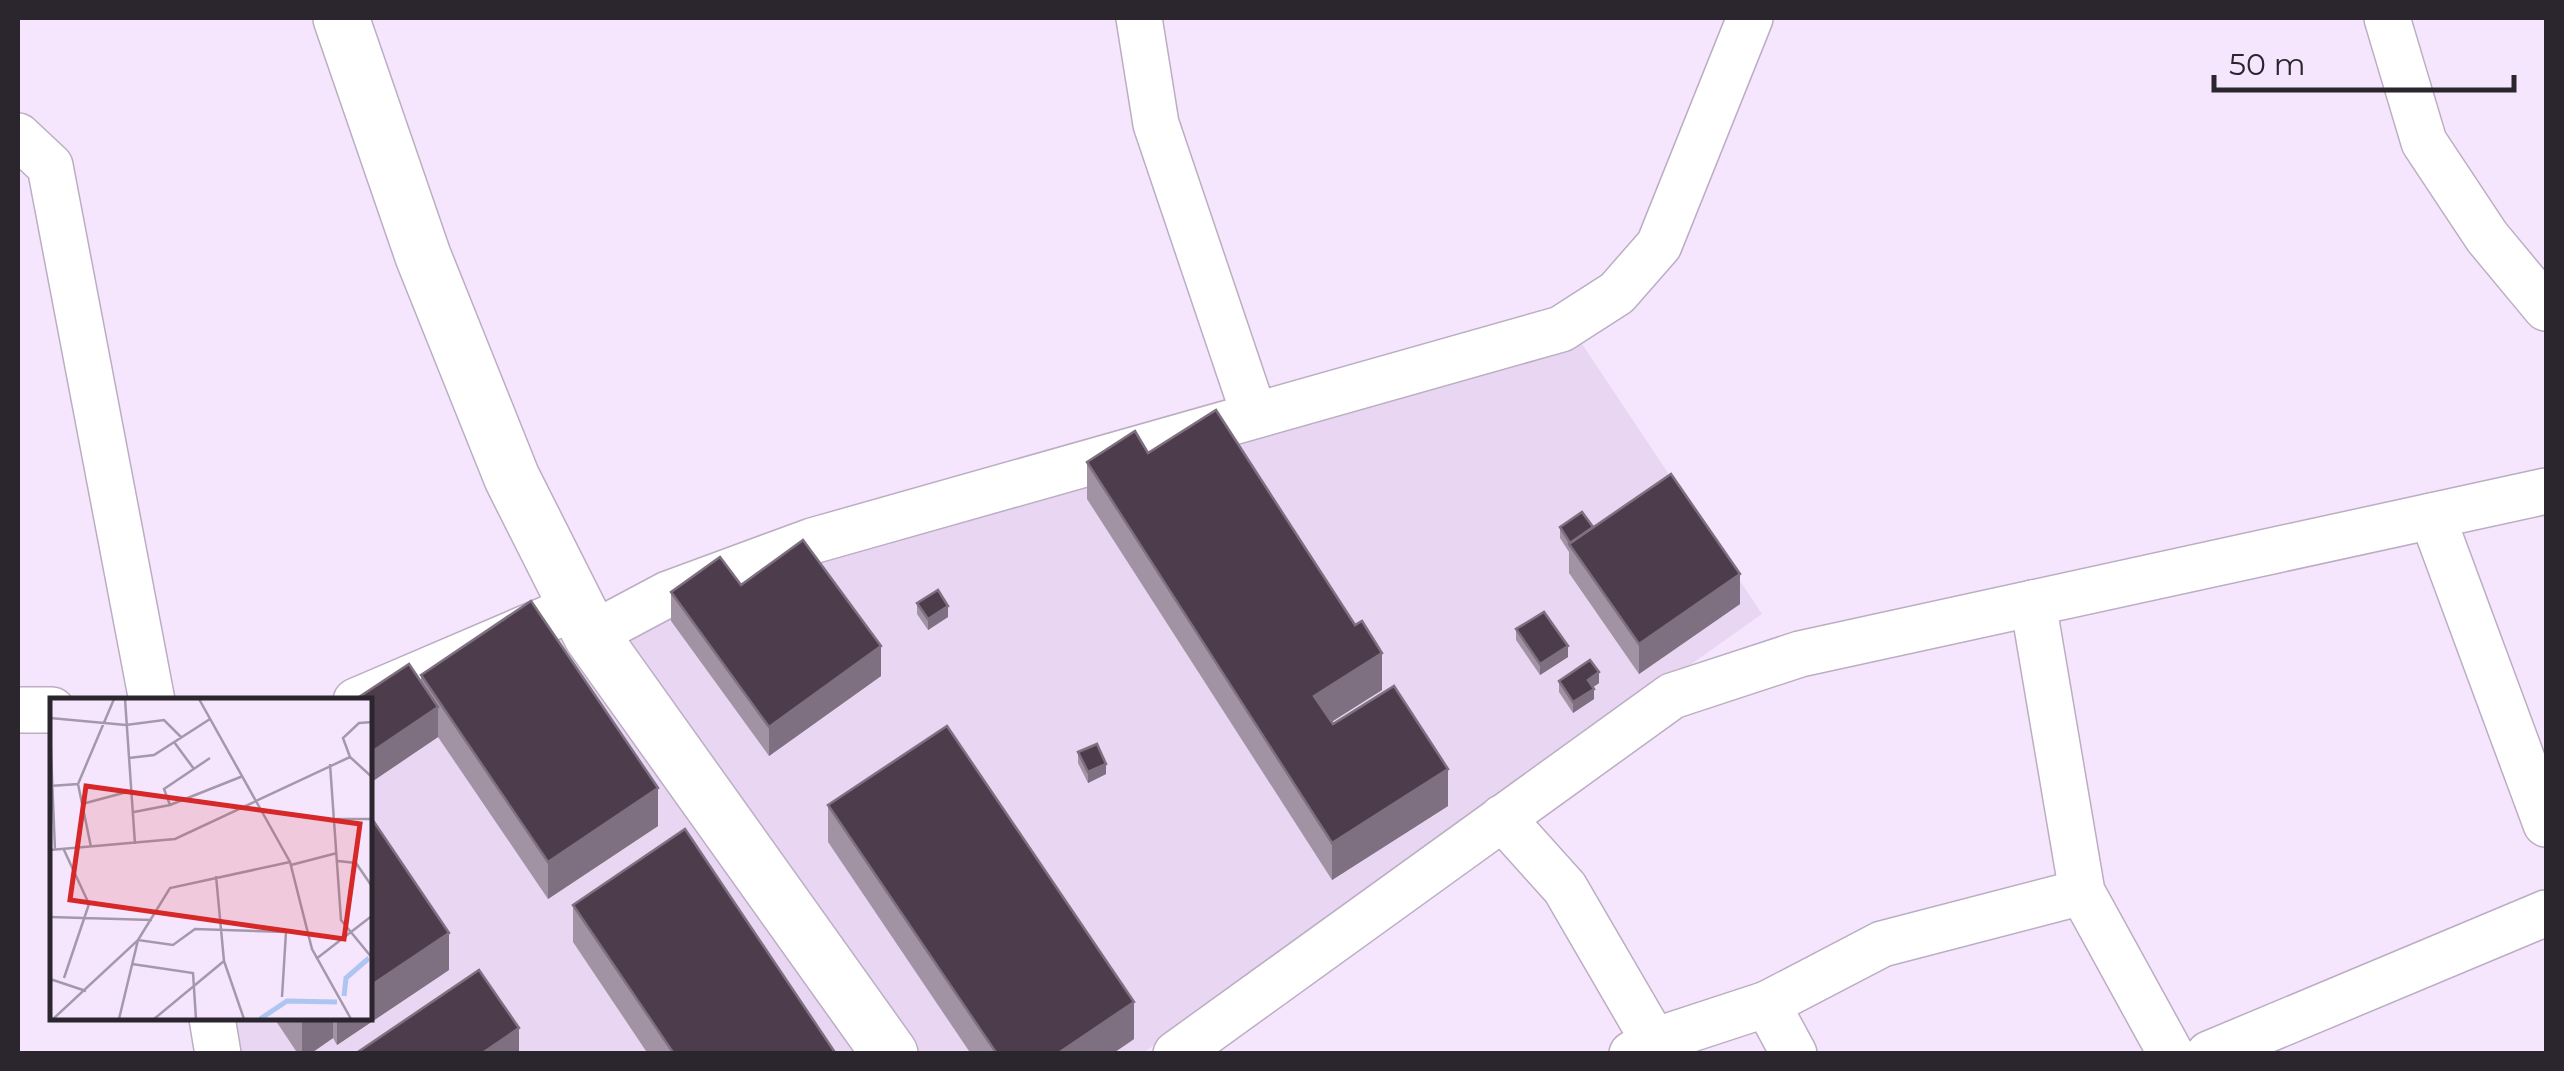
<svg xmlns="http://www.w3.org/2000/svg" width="2564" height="1071" font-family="Montserrat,sans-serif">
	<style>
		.built { fill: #e8d6f2 }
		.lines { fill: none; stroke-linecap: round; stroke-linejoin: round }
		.minor-casing { stroke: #bbaec3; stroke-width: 48 }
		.tertiary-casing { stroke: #bbaec3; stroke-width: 58 }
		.minor { stroke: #fff; stroke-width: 45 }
		.tertiary { stroke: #fff; stroke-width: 55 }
		.wall { fill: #a192a4 }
		.shaded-wall { fill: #7f7081 }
		.building { fill: #4d3d4c; stroke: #7f7081; stroke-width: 2.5 }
		.inset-river { fill: none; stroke: #aec5f1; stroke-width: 5 }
		.inset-road { fill: none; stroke: #a499aa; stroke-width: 2.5 }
		.view { fill: #d62828; fill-opacity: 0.15; stroke: #d62828; stroke-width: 5 }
		.inset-edge { fill: none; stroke: #2b252e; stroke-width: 5 }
	</style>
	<rect width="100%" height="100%" fill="#f5e6fd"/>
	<path class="built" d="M1576 335 1762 614 1143 1053 236 1054 229 1019 370 1018V701L550 623 569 654 672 601Z"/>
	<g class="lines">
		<defs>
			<g id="minor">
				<path d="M1139 18 1156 124 1254 414"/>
				<path d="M2387 18 2424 142 2487 237 2546 308"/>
				<path d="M18 136 50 166 152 701"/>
				<path d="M2432 516 2546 824"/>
				<path d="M2033 603 2082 892 2171 1054"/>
				<path d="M591 635 668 594 812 541 1561 329 1617 293 1659 245 1750 18"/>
				<path d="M356 701 578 606"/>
				<path d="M18 710H52"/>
				<path d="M1502 818 1565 888 1654 1041"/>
				<path d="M212 1018 218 1054"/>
				<path d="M1176 1054 1672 696 1800 654 2546 491"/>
				<path d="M1632 1054 1654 1041 1767 1004"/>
				<path d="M1794 1054 1767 1004 1882 944 2082 892"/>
				<path d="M2209 1054 2546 913"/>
			</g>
			<path id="tertiary" d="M341 18 423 256 512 478 591 635 890 1054"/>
		</defs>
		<use href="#minor" class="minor-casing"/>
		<use href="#tertiary" class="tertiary-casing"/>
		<use href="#minor" class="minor"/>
		<use href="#tertiary" class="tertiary"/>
	</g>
	<g class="wall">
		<path d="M1148 453 1382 690 1331 722 1333 724 1448 806 1332 880 1087 499V462Z"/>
		<path d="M1560 527 1740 604 1639 674 1569 573V552L1560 538Z"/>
		<path d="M741 585 881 676 769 756 671 621V592Z"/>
		<path d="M917 603 948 617 928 630 917 614Z"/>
		<path d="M1516 629 1568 657 1540 675 1516 640Z"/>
		<path d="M421 675 658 826 548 899 438 737 370 783 421 683Z"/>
		<path d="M1559 681 1599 683 1593 687 1594 699 1573 713 1559 692Z"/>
		<path d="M1078 752 1106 774 1088 783 1078 763Z"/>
		<path d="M828 805 1134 1039 1112 1054H971L828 842Z"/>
		<path d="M573 905 836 1054H648L573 942Z"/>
		<path d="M449 970 337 1045 333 1038 310 1054H298L274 1018H370Z"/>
	</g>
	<g class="shaded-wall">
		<path d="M1740 574V604L1639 674V644Z"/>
		<path d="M948 606V617L928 630V619Z"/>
		<path d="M881 646V676L769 756V727Z"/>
		<path d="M1568 646V657L1540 675V664Z"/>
		<path d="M1382 653V690L1314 733V696Z"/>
		<path d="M1599 672V683L1588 691V680Z"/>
		<path d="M1594 689V699L1573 713V702Z"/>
		<path d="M438 707V737L370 783V753Z"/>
		<path d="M1106 764V774L1088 783V772Z"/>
		<path d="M1448 769V806L1332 880V843Z"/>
		<path d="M658 788V826L548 899V862Z"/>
		<path d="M449 933V970L337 1045V1018H370V986Z"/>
		<path d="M1134 1002V1039L1112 1054H1057Z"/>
		<path d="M307 1018H333V1038L310 1054H302V1022Z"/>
		<path d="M519 1028V1054H481Z"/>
	</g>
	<g class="building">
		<path d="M1216 410 1355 625 1362 621 1382 653 1314 696 1333 724 1394 686 1448 769 1332 843 1087 462 1135 431 1148 453Z"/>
		<path d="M1671 474 1740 574 1639 644 1569 544Z"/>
		<path d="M1582 512 1593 527 1570 543 1560 527Z"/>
		<path d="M803 540 881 646 769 727 671 592 720 557 741 585Z"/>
		<path d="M938 590 948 606 928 619 917 603Z"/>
		<path d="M531 601 658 788 548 862 421 675Z"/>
		<path d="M1544 612 1568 646 1540 664 1516 629Z"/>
		<path d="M1590 660 1599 672 1588 680 1594 689 1573 702 1559 681Z"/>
		<path d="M409 664 438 707 370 753V701H353Z"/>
		<path d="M947 726 1134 1002 1057 1054H997L828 805Z"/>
		<path d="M1097 744 1106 764 1088 772 1078 752Z"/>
		<path d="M370 816 449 933 370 986Z"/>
		<path d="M685 829 836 1054H674L573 905Z"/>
		<path d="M479 970 519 1028 481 1054H355Z"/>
	</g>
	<g transform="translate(50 698)">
		<rect width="322" height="322" fill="#f5e6fd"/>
		<path class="inset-river" d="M294 298 296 280 319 260M210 321 237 303 287 304"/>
		<path class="inset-road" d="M75 1 85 146M149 1 240 164 262 251 301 321M0 20 76 27 114 22 131 39M323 24 309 25 293 40 300 59 323 80M0 30 5 152M124 44 144 71M79 60 104 57 160 21M280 66 291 222 323 261M28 86 41 149M0 88 28 86 64 1M32 106 77 94M120 107 193 78M84 114 120 107 114 91 160 60M286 121H323M0 152 125 141 300 59M14 152 39 206 14 280M288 163 306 165 321 187M241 167 287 155M166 178 174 263 194 321M0 219 102 222M266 261 323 217M82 266 143 275 146 321M0 281 36 293M3 321 88 242 123 247 145 231 236 234 232 299M69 321 88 242 120 190 240 164M104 321 174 263"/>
		<path class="view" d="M36 88 310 126 294 241 20 202Z"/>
		<rect width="322" height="322" class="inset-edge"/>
	</g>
	<rect width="2564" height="1071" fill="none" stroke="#2b252e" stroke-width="40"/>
	<path d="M2214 75v15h300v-15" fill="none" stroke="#2b252e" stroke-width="5"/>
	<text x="2229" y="75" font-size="30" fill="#2b252e" stroke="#f5e6fd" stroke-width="8" paint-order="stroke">50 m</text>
</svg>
